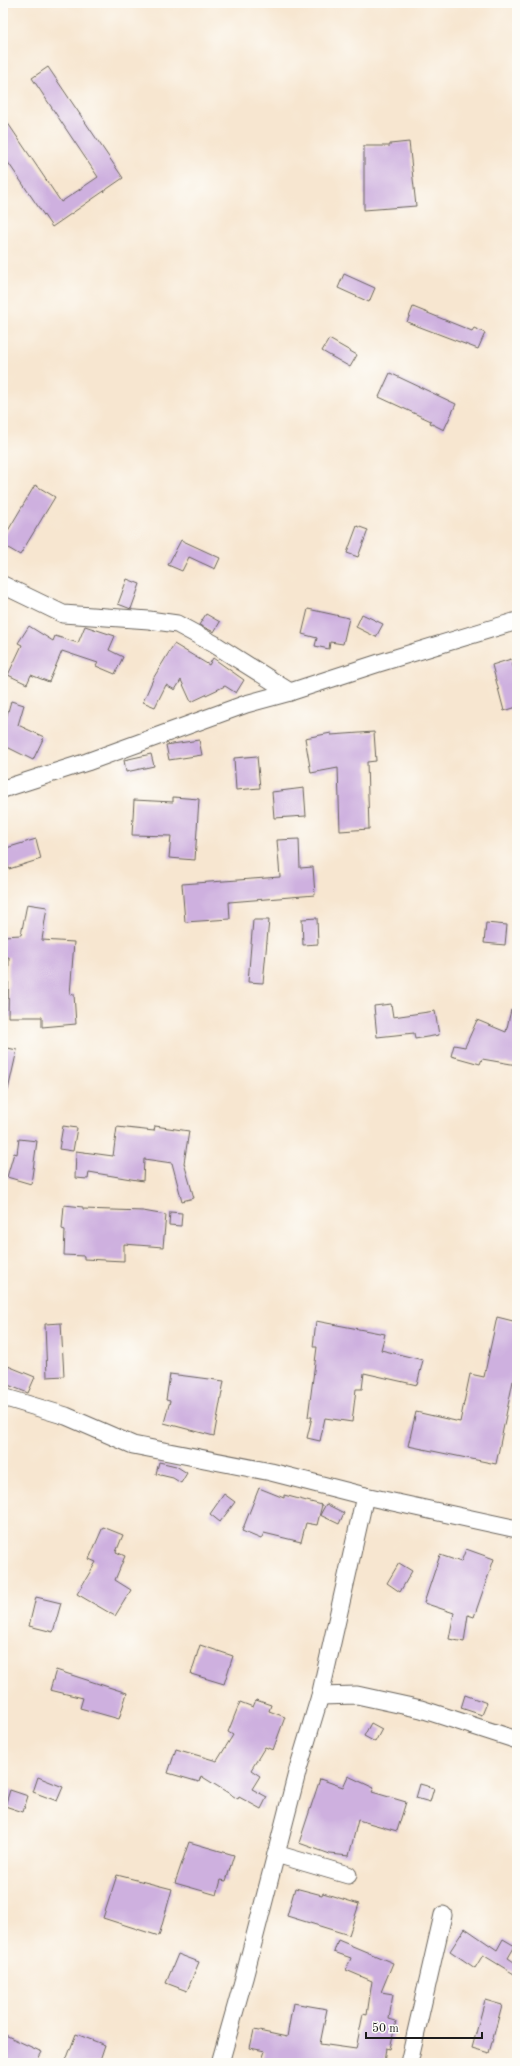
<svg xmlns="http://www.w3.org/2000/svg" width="520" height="2066" font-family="'Old Standard TT',serif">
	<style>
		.building { fill: #ceb0df }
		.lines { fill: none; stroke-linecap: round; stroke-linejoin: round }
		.minor-casing { stroke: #69635b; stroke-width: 19 }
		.minor { stroke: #fff; stroke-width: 17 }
	</style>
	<rect width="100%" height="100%" fill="#fdfcf7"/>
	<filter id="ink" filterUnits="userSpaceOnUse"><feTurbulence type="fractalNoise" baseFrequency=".025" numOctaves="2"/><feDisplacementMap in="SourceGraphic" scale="8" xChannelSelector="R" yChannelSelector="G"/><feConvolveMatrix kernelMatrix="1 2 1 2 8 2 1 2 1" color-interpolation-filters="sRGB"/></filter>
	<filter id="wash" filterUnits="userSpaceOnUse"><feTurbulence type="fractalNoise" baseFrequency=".012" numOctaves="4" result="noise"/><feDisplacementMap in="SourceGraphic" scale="16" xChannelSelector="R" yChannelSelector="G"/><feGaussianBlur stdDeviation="0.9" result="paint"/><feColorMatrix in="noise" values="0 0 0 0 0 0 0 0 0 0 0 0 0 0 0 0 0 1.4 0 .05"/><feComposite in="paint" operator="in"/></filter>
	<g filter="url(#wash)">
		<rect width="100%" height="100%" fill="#f7e6d0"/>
		<g id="blocks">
			<g class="building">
				<path d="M48 67 123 178 52 227 3 155V116L61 202 98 177 32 78Z"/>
				<path d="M409 142 416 206 364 210V146H390V144Z"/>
				<path d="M344 274 375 288 369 302 338 288Z"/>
				<path d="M413 307 472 331 474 328 485 333 478 349 407 322Z"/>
				<path d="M329 339 357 355 350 367 322 351Z"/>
				<path d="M390 373 456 404 444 430 430 423 431 421 379 397Z"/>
				<path d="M35 485 55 497 20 555 3 545V539Z"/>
				<path d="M357 526 368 530 358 557 347 553Z"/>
				<path d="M181 540 220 558 215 569 189 557 182 571 168 565Z"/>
				<path d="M127 579 140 584 131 609 118 604Z"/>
				<path d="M308 609 349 618 343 644 330 642 329 649 315 646 317 638 302 634Z"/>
				<path d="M206 614 220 622 214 632 199 625Z"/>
				<path d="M362 614 383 624 376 637 356 627Z"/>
				<path d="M29 626 53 641 55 636 78 643 85 626 115 636 109 650 123 657 115 674 96 666 98 663 62 651 49 682 31 675 27 684 8 675 22 645 18 643Z"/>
				<path d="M174 644 209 665 213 658 244 680 236 693 225 686 191 702 181 680 175 690 166 685 155 707 143 702 154 677Z"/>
				<path d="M511 659 517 681V707L504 711 492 665Z"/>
				<path d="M11 701 24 705 18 725 44 737 33 760 3 745V729Z"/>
				<path d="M374 732 376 761 367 762 369 829 340 831 338 768 311 773 305 738 331 733V735Z"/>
				<path d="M199 740 202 755 169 760 166 745Z"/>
				<path d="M151 754 154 766 126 772 124 760Z"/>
				<path d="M257 756 260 788 236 790 234 758Z"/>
				<path d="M304 788 306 816 274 818 272 792Z"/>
				<path d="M173 797 199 799 195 860 169 858 171 836 132 835 134 800 173 802Z"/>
				<path d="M36 839 41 859 9 869 3 849Z"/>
				<path d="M299 839 300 868 313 867 315 895 229 902 230 919 185 922 182 884 280 877 277 840Z"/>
				<path d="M27 904 47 907 42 940 74 942 70 995 74 994 76 1024 42 1027V1017H8L9 957 3 958V936L21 935Z"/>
				<path d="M317 918 318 944 303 945 302 919Z"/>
				<path d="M253 920H269L263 983 248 982Z"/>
				<path d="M486 923 507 925 505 945 484 943Z"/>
				<path d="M391 1004 393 1017 435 1011 439 1035 415 1039 414 1033 377 1037 374 1006Z"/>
				<path d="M511 1010H517V1065L482 1059 480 1064 451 1056 454 1045 465 1047 477 1020 506 1032Z"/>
				<path d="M3 1047 17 1050 8 1090 3 1089Z"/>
				<path d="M63 1126 77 1128 73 1151 59 1149Z"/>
				<path d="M155 1126 189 1131 184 1163 194 1198 182 1201 172 1163 144 1159 143 1181 89 1172 88 1179 75 1178 76 1151 113 1156 117 1127 154 1131Z"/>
				<path d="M19 1139 37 1141 31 1184 7 1177 14 1153 17 1154Z"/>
				<path d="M64 1205 83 1207V1209L143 1211 166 1215 163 1247 124 1244V1261L84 1259V1256L64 1255 65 1230 62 1229Z"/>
				<path d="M170 1212 182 1213 181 1226 169 1225Z"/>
				<path d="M497 1317 517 1322V1382L513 1381 496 1464 408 1446 416 1412 460 1422 470 1374 484 1377Z"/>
				<path d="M316 1321 385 1334 381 1350 423 1360 417 1385 364 1373 362 1389H356L352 1422 325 1418 320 1441 307 1438 312 1417H308L317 1347H313Z"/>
				<path d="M61 1323 64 1376 47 1377 45 1324Z"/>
				<path d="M3 1364 35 1377 28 1393 3 1383Z"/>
				<path d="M170 1374 224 1381 214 1436 164 1423 170 1401 166 1400Z"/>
				<path d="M159 1462 176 1466 187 1473 181 1483 173 1478 156 1474Z"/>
				<path d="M259 1488 284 1498V1495L322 1505 317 1525 306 1523 301 1542 264 1533 261 1539 242 1531Z"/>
				<path d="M224 1494 235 1502 220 1522 210 1514Z"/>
				<path d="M326 1504 344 1513 339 1524 320 1515Z"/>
				<path d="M103 1527 123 1535 116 1552 125 1556 115 1580 131 1590 115 1616 77 1594 96 1562 89 1559Z"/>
				<path d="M466 1549 494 1559 474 1617 468 1615 464 1642 449 1639 454 1613 424 1603 440 1555 461 1562Z"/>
				<path d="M399 1563 412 1571 400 1592 387 1583Z"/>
				<path d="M36 1597 61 1603 53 1632 29 1626Z"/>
				<path d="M200 1645 233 1656 224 1684 191 1674Z"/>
				<path d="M56 1670 127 1693 119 1719 80 1708 83 1698 50 1690Z"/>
				<path d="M465 1695 487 1703 482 1715 461 1708Z"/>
				<path d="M256 1700 271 1705 269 1711 285 1717 273 1750 265 1747 251 1770 260 1776 252 1789 267 1797 261 1809 239 1797 238 1799 201 1776 199 1782 168 1773 176 1749 217 1761 233 1735 228 1732 240 1702 253 1707Z"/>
				<path d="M371 1723 382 1729 375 1742 364 1736Z"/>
				<path d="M348 1776 374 1788 372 1792 406 1802 397 1831 358 1820 349 1856 330 1854 299 1843 320 1779 343 1787Z"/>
				<path d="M38 1777 63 1787 57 1801 33 1792Z"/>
				<path d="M420 1784 434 1788 430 1802 416 1798Z"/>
				<path d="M10 1790 28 1796 23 1812 5 1806Z"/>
				<path d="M189 1842 234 1855 226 1881 221 1880 217 1895 175 1883Z"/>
				<path d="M117 1875 172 1889 159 1936 103 1918Z"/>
				<path d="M295 1888 322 1895 323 1893 359 1904 349 1935 287 1916Z"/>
				<path d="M465 1928 497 1950 503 1939 515 1946 508 1958 517 1964V1970L514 1974 483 1955 475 1968 450 1951Z"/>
				<path d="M338 1940 393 1963 381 1992 393 1994 389 2019 396 2021 390 2049 386 2048 384 2063H261L265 2051 250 2048 254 2030 287 2037 293 2003 327 2009 320 2044 356 2049 363 2014 367 2015 372 1981 346 1970 351 1958 334 1952Z"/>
				<path d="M178 1954 199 1962 187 1991 166 1983Z"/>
				<path d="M485 2000 502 2005 489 2053 472 2048Z"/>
				<path d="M3 2034 42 2052 36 2063H16L3 2057Z"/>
				<path d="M76 2034 105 2045 99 2063H65Z"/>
			</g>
		</g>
	</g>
	<g filter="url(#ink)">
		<use href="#blocks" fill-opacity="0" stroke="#69635b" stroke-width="1"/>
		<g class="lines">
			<defs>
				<g id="minor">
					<path d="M3 585 63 614 149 620 177 624 214 644 290 692"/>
					<path d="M3 789 87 762 246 704 290 692 379 663 517 621"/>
					<path d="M3 1397 66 1416 133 1445 271 1472 365 1496 517 1529"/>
					<path d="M320 1696 357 1695 421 1709 517 1740"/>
					<path d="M276 1854 348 1875"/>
					<path d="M220 2063 244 1978 298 1769 320 1696 365 1496"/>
					<path d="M409 2063 443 1915"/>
				</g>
			</defs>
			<use href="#minor" class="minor-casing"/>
			<use href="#minor" class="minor"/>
		</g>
	</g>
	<rect width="520" height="2066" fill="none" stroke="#fdfcf7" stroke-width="16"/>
	<path d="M366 2032v6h116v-6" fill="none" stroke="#1c1c1c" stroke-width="2"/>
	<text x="372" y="2032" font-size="12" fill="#1c1c1c" stroke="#fdfcf7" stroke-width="3" paint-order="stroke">50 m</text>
</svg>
